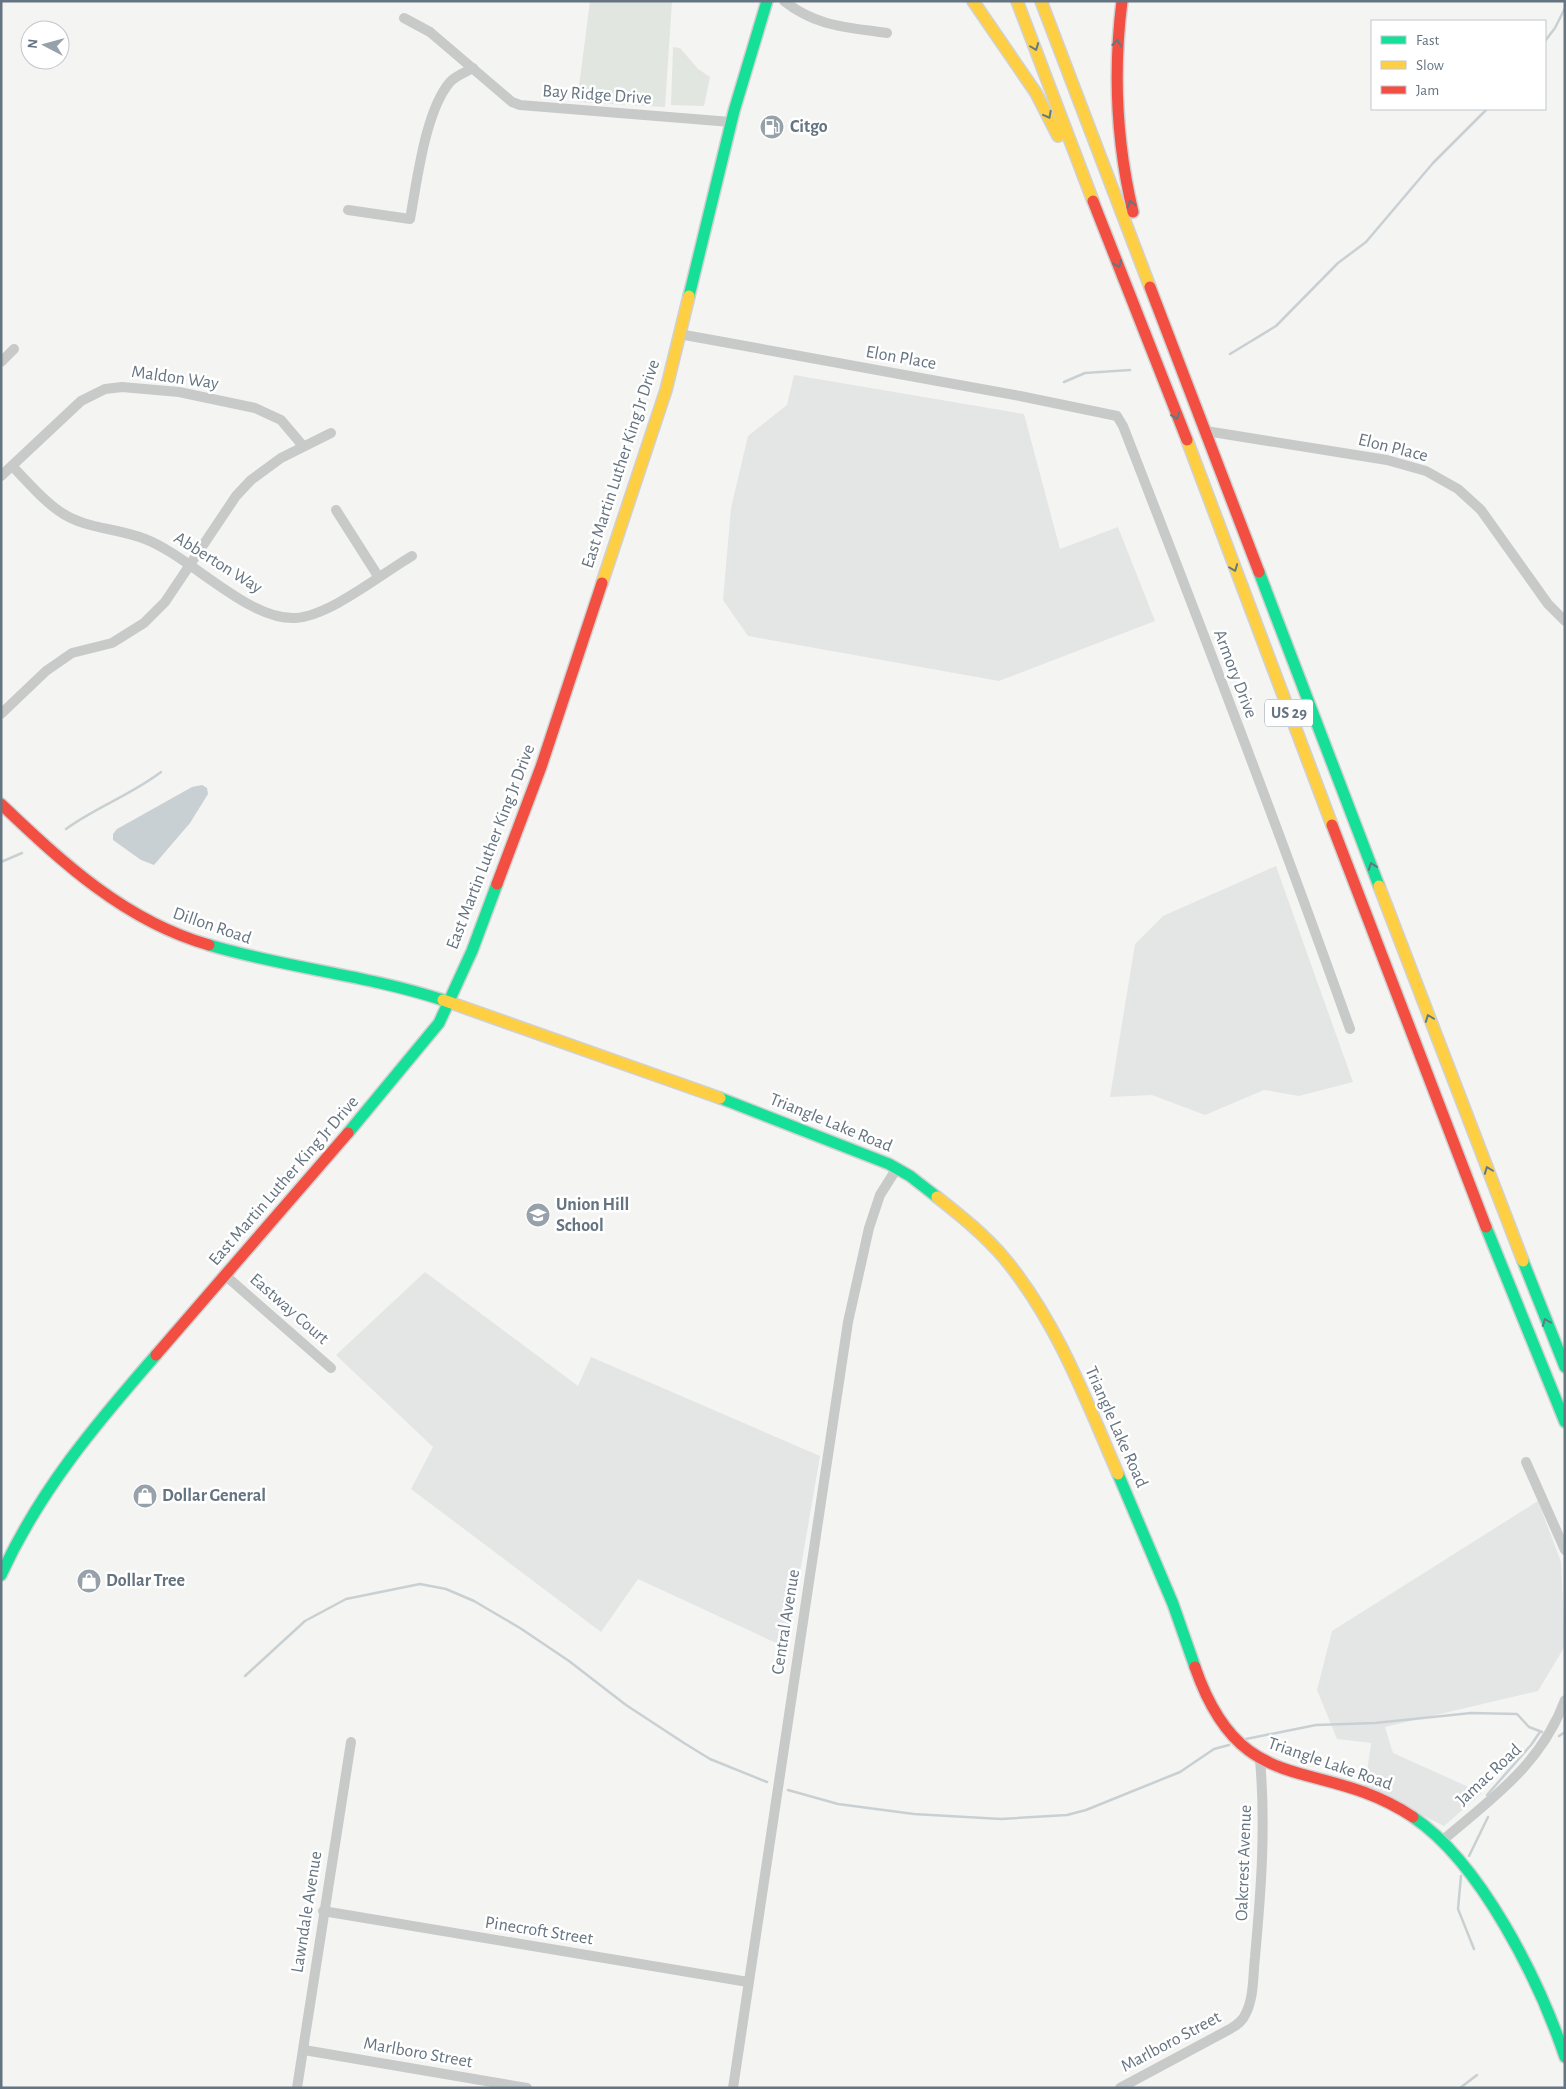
<svg xmlns="http://www.w3.org/2000/svg" width="1566" height="2089" font-family="'Alegreya Sans',sans-serif">
	<style>
		.built { fill: #e4e6e5 }
		.green { fill: #e2e6e0 }
		.water { fill: #c9d0d3 }
		.lines { fill: none; stroke-linecap: round; stroke-linejoin: round }
		.stream { stroke: #c9d0d3; stroke-width: 2.5 }
		.fast-casing { stroke: #d0d1d2; stroke-width: 14 }
		.slow-casing { stroke: #d0d1d2; stroke-width: 14 }
		.jam-casing { stroke: #d0d1d2; stroke-width: 14 }
		.street { stroke: #c8caca; stroke-width: 10 }
		.fast { stroke: #16e098; stroke-width: 11 }
		.slow { stroke: #ffcf43; stroke-width: 11 }
		.jam { stroke: #f24e42; stroke-width: 11 }
		.oneway { stroke: #617982 }
		.labels { text-anchor: middle; dominant-baseline: central; stroke-width: 5; stroke-linejoin: round; paint-order: stroke }
		.shield { fill: #fff; stroke: #939ea7; stroke-width: 1 }
		.shield-label { font-size: 16px; font-weight: bold; fill: #657481 }
		.street-label { font-size: 18px; fill: #657481; stroke: #fff }
		.poi-label { font-size: 18px; font-weight: bold; fill: #657481; stroke: #fff; text-anchor: start }
	</style>
	<rect width="100%" height="100%" fill="#f4f4f2"/>
	<g class="built">
		<path d="M794 375 1024 414 1060 549 1118 527 1155 621 999 681 748 636 723 600 731 508 748 436 787 405Z"/>
		<path d="M1276 866 1353 1082 1299 1096 1264 1090 1205 1115 1152 1095 1110 1097 1135 944 1163 916Z"/>
		<path d="M425 1272 578 1386 591 1357 820 1456 787 1648 638 1579 601 1632 411 1489 433 1447 336 1355Z"/>
		<path d="M1538 1501 1561 1562 1565 1646 1538 1691 1385 1727 1393 1753 1482 1793 1444 1826 1365 1787 1371 1743 1337 1739 1317 1690 1332 1631Z"/>
	</g>
	<g class="green">
		<path d="M590 1H672L665 107 577 102Z"/>
		<path d="M673 47 680 48 698 69 710 77 704 106 671 105Z"/>
	</g>
	<path class="water" d="M202 785 207 788 208 794 190 823 154 865 141 860 113 840V834L117 829 192 787Z"/>
	<g class="lines">
		<g class="stream">
			<path d="M1545 41 1555 28 1565 8"/>
			<path d="M1230 354 1276 326 1338 263 1366 242 1433 163 1487 109"/>
			<path d="M1064 382 1085 373 1130 370"/>
			<path d="M66 829C96 807 131 795 161 772"/>
			<path d="M1 862 22 853"/>
			<path d="M245 1676 305 1621 346 1599 420 1584 446 1589 474 1601 520 1628 569 1661 626 1705 684 1743 710 1759 767 1782"/>
			<path d="M1559 1736 1565 1732"/>
			<path d="M1246 1739 1316 1725 1375 1723 1471 1713 1517 1714 1529 1727 1542 1732"/>
			<path d="M788 1790 838 1804 914 1814 1001 1819 1067 1815 1086 1810 1180 1772 1214 1749 1229 1745"/>
			<path d="M1487 1795 1531 1745 1540 1732"/>
			<path d="M1469 1856 1488 1817"/>
			<path d="M1461 1876 1458 1909 1474 1949"/>
			<path d="M1460 2088 1477 2075"/>
		</g>
		<defs>
			<g id="fast">
				<path d="M689 296 734 111 767 1"/>
				<path d="M1259 572 1379 886"/>
				<path d="M209 945C286 968 367 975 443 1000"/>
				<path d="M720 1098 889 1164 910 1176 937 1197"/>
				<path d="M348 1133 439 1023 472 951 497 884"/>
				<path d="M1486 1227 1565 1422"/>
				<path d="M1523 1261 1565 1367"/>
				<path d="M1118 1474 1173 1604 1195 1667"/>
				<path d="M1 1575C40 1490 95 1425 156 1355"/>
				<path d="M1413 1817C1481 1863 1539 1980 1565 2057"/>
			</g>
			<g id="slow">
				<path d="M973 1 1036 93 1058 136"/>
				<path d="M1017 1 1093 201"/>
				<path d="M1041 1 1150 287"/>
				<path d="M1187 440 1332 825"/>
				<path d="M602 583 666 390 689 296"/>
				<path d="M1379 886 1523 1261"/>
				<path d="M443 1000 720 1098"/>
				<path d="M937 1197C961 1216 985 1235 1005 1259 1057 1322 1086 1400 1118 1474"/>
			</g>
			<g id="jam">
				<path d="M1122 1C1113 73 1116 141 1133 212"/>
				<path d="M1093 201 1187 440"/>
				<path d="M1150 287 1259 572"/>
				<path d="M1 804C63 863 125 921 209 945"/>
				<path d="M1332 825 1486 1227"/>
				<path d="M497 884 541 767 602 583"/>
				<path d="M156 1355 348 1133"/>
				<path d="M1195 1667C1242 1803 1318 1754 1413 1817"/>
			</g>
		</defs>
		<use href="#fast" class="fast-casing"/>
		<use href="#slow" class="slow-casing"/>
		<use href="#jam" class="jam-casing"/>
		<g class="street">
			<path d="M784 1C817 27 847 27 887 33"/>
			<path d="M404 18 430 32 512 102 520 105 731 122"/>
			<path d="M348 210 410 219C417 182 425 111 450 82 455 76 466 72 473 68"/>
			<path d="M679 334 1020 396 1117 416 1123 426C1201 626 1278 827 1350 1029"/>
			<path d="M1 362 14 349"/>
			<path d="M1206 431 1387 460 1426 471 1458 489 1481 510 1548 604 1565 621"/>
			<path d="M12 466C28 482 43 501 62 513 86 529 118 528 145 539 190 556 247 620 295 618 330 616 381 574 412 556"/>
			<path d="M1 476 81 401 105 389 122 387 179 392 255 408 281 420 303 446"/>
			<path d="M336 510 378 576"/>
			<path d="M1 714 46 671 72 653 112 643 144 623 165 602 236 496 251 480 281 458 331 433"/>
			<path d="M226 1276 331 1368"/>
			<path d="M1526 1462 1565 1550"/>
			<path d="M1442 1841C1492 1798 1541 1765 1565 1700"/>
			<path d="M323 1911 748 1982"/>
			<path d="M304 2050 527 2088"/>
			<path d="M297 2088 351 1742"/>
			<path d="M733 2088 848 1322 869 1228 880 1195 897 1168"/>
			<path d="M1120 2088 1230 2029C1237 2025 1243 2021 1246 2013 1254 1998 1253 1974 1255 1957 1261 1891 1266 1826 1260 1760"/>
		</g>
		<use href="#fast" class="fast"/>
		<use href="#slow" class="slow"/>
		<use href="#jam" class="jam"/>
	</g>
	<defs><path id="oneway-chevron" d="M-2-3.5L2.5 0L-2 3.5" fill="none" stroke-width="1.6" stroke-linecap="round" stroke-linejoin="round" transform="scale(1.25)"/></defs>
	<g class="oneway">
		<use href="#oneway-chevron" transform="translate(1117 43) rotate(-84)"/>
		<use href="#oneway-chevron" transform="translate(1035 47) rotate(69)"/>
		<use href="#oneway-chevron" transform="translate(1048 115) rotate(62)"/>
		<use href="#oneway-chevron" transform="translate(1131 204) rotate(-106)"/>
		<use href="#oneway-chevron" transform="translate(1118 264) rotate(68)"/>
		<use href="#oneway-chevron" transform="translate(1176 416) rotate(70)"/>
		<use href="#oneway-chevron" transform="translate(1234 568) rotate(69)"/>
		<use href="#oneway-chevron" transform="translate(1372 866) rotate(-110)"/>
		<use href="#oneway-chevron" transform="translate(1429 1018) rotate(-111)"/>
		<use href="#oneway-chevron" transform="translate(1488 1170) rotate(-111)"/>
		<use href="#oneway-chevron" transform="translate(1546 1322) rotate(-113)"/>
	</g>
	<defs>
		<symbol id="fuel-disc" viewBox="-11 -11 22 22"><circle r="9.5" fill="#97a1a9" stroke="#fff"/><path d="M-5.5-6h7V0h2V4h1.3V-2.5L3-4.5l.8-.8L6-3V5H2.5V1h-1V6h-7ZM-4.2-4.7v3.2H.2V-4.7Z" fill="#fff"/></symbol>
		<symbol id="school-disc" viewBox="-11 -11 22 22"><circle r="9.5" fill="#97a1a9" stroke="#fff"/><path d="M0-5L7-2L0 1L-7-2ZM-4 1L0 2.5L4 1V4Q0 6-4 4Z" fill="#fff"/></symbol>
		<symbol id="shop-disc" viewBox="-11 -11 22 22"><circle r="9.5" fill="#97a1a9" stroke="#fff"/><path d="M-5-2.5h2.3a2.7 3.5 0 0 1 5.4 0H5L5.5 6h-11ZM-1.5-2.5h3a1.5 2.3 0 0 0-3 0Z" fill="#fff"/></symbol>
	</defs>
	<g fill-rule="evenodd">
		<use href="#fuel-disc" x="758" y="113" width="28" height="28"/>
		<use href="#school-disc" x="524" y="1201" width="28" height="28"/>
		<use href="#shop-disc" x="131" y="1482" width="28" height="28"/>
		<use href="#shop-disc" x="75" y="1567" width="28" height="28"/>
	</g>
	<g class="labels">
		<rect class="shield" x="1265" y="699.5" width="48" height="27" rx="4"/>
		<g class="shield-label">
			<text x="1289" y="713">US 29</text>
		</g>
		<g class="street-label">
			<text transform="translate(597 95) rotate(4)">Bay Ridge Drive</text>
			<text transform="translate(901 358) rotate(10)">Elon Place</text>
			<text transform="translate(175 378) rotate(8)">Maldon Way</text>
			<text transform="translate(1393 448) rotate(14)">Elon Place</text>
			<text transform="translate(621 464) rotate(-72)">East Martin Luther King Jr Drive</text>
			<text transform="translate(218 563) rotate(32)">Abberton Way</text>
			<text transform="translate(1235 674) rotate(69)">Armory Drive</text>
			<text transform="translate(491 847) rotate(-69)">East Martin Luther King Jr Drive</text>
			<text transform="translate(212 926) rotate(19)">Dillon Road</text>
			<text transform="translate(831 1123) rotate(22)">Triangle Lake Road</text>
			<text transform="translate(284 1181) rotate(-49)">East Martin Luther King Jr Drive</text>
			<text transform="translate(289 1309) rotate(41)">Eastway Court</text>
			<text transform="translate(1116 1427) rotate(66)">Triangle Lake Road</text>
			<text transform="translate(786 1622) rotate(-81)">Central Avenue</text>
			<text transform="translate(1330 1764) rotate(19)">Triangle Lake Road</text>
			<text transform="translate(1489 1775) rotate(-43)">Jamac Road</text>
			<text transform="translate(1244 1863) rotate(-88)">Oakcrest Avenue</text>
			<text transform="translate(307 1912) rotate(-81)">Lawndale Avenue</text>
			<text transform="translate(539 1931) rotate(9)">Pinecroft Street</text>
			<text transform="translate(1171 2042) rotate(-28)">Marlboro Street</text>
			<text transform="translate(418 2053) rotate(10)">Marlboro Street</text>
		</g>
		<g class="poi-label">
			<text x="790" y="127">Citgo</text>
			<text x="556" y="1205">Union Hill<tspan x="556" dy="21">School</tspan></text>
			<text x="162" y="1496">Dollar General</text>
			<text x="106" y="1581">Dollar Tree</text>
		</g>
	</g>
	<rect width="1566" height="2089" fill="none" stroke="#657481" stroke-width="5"/>
	<rect x="1371" y="20" width="175" height="90" fill="#ffffff" stroke="#c1c7cd"/>
	<rect x="1381" y="36" width="25" height="8" fill="#16e098" stroke="#c1c7cd"/>
	<text x="1416" y="45" font-size="15" fill="#657481">Fast</text>
	<rect x="1381" y="61" width="25" height="8" fill="#ffcf43" stroke="#c1c7cd"/>
	<text x="1416" y="70" font-size="15" fill="#657481">Slow</text>
	<rect x="1381" y="86" width="25" height="8" fill="#f24e42" stroke="#c1c7cd"/>
	<text x="1416" y="95" font-size="15" fill="#657481">Jam</text>
	<g transform="translate(45 45) rotate(276)"><circle r="24" fill="#ffffff" stroke="#c1c7cd"/>
	<path d="M0-4L9 19L0 12L-9 19Z" fill="#97a1a9"/>
	<text y="-8" font-size="14" font-weight="bold" text-anchor="middle" fill="#657481">N</text>
	</g>
</svg>
